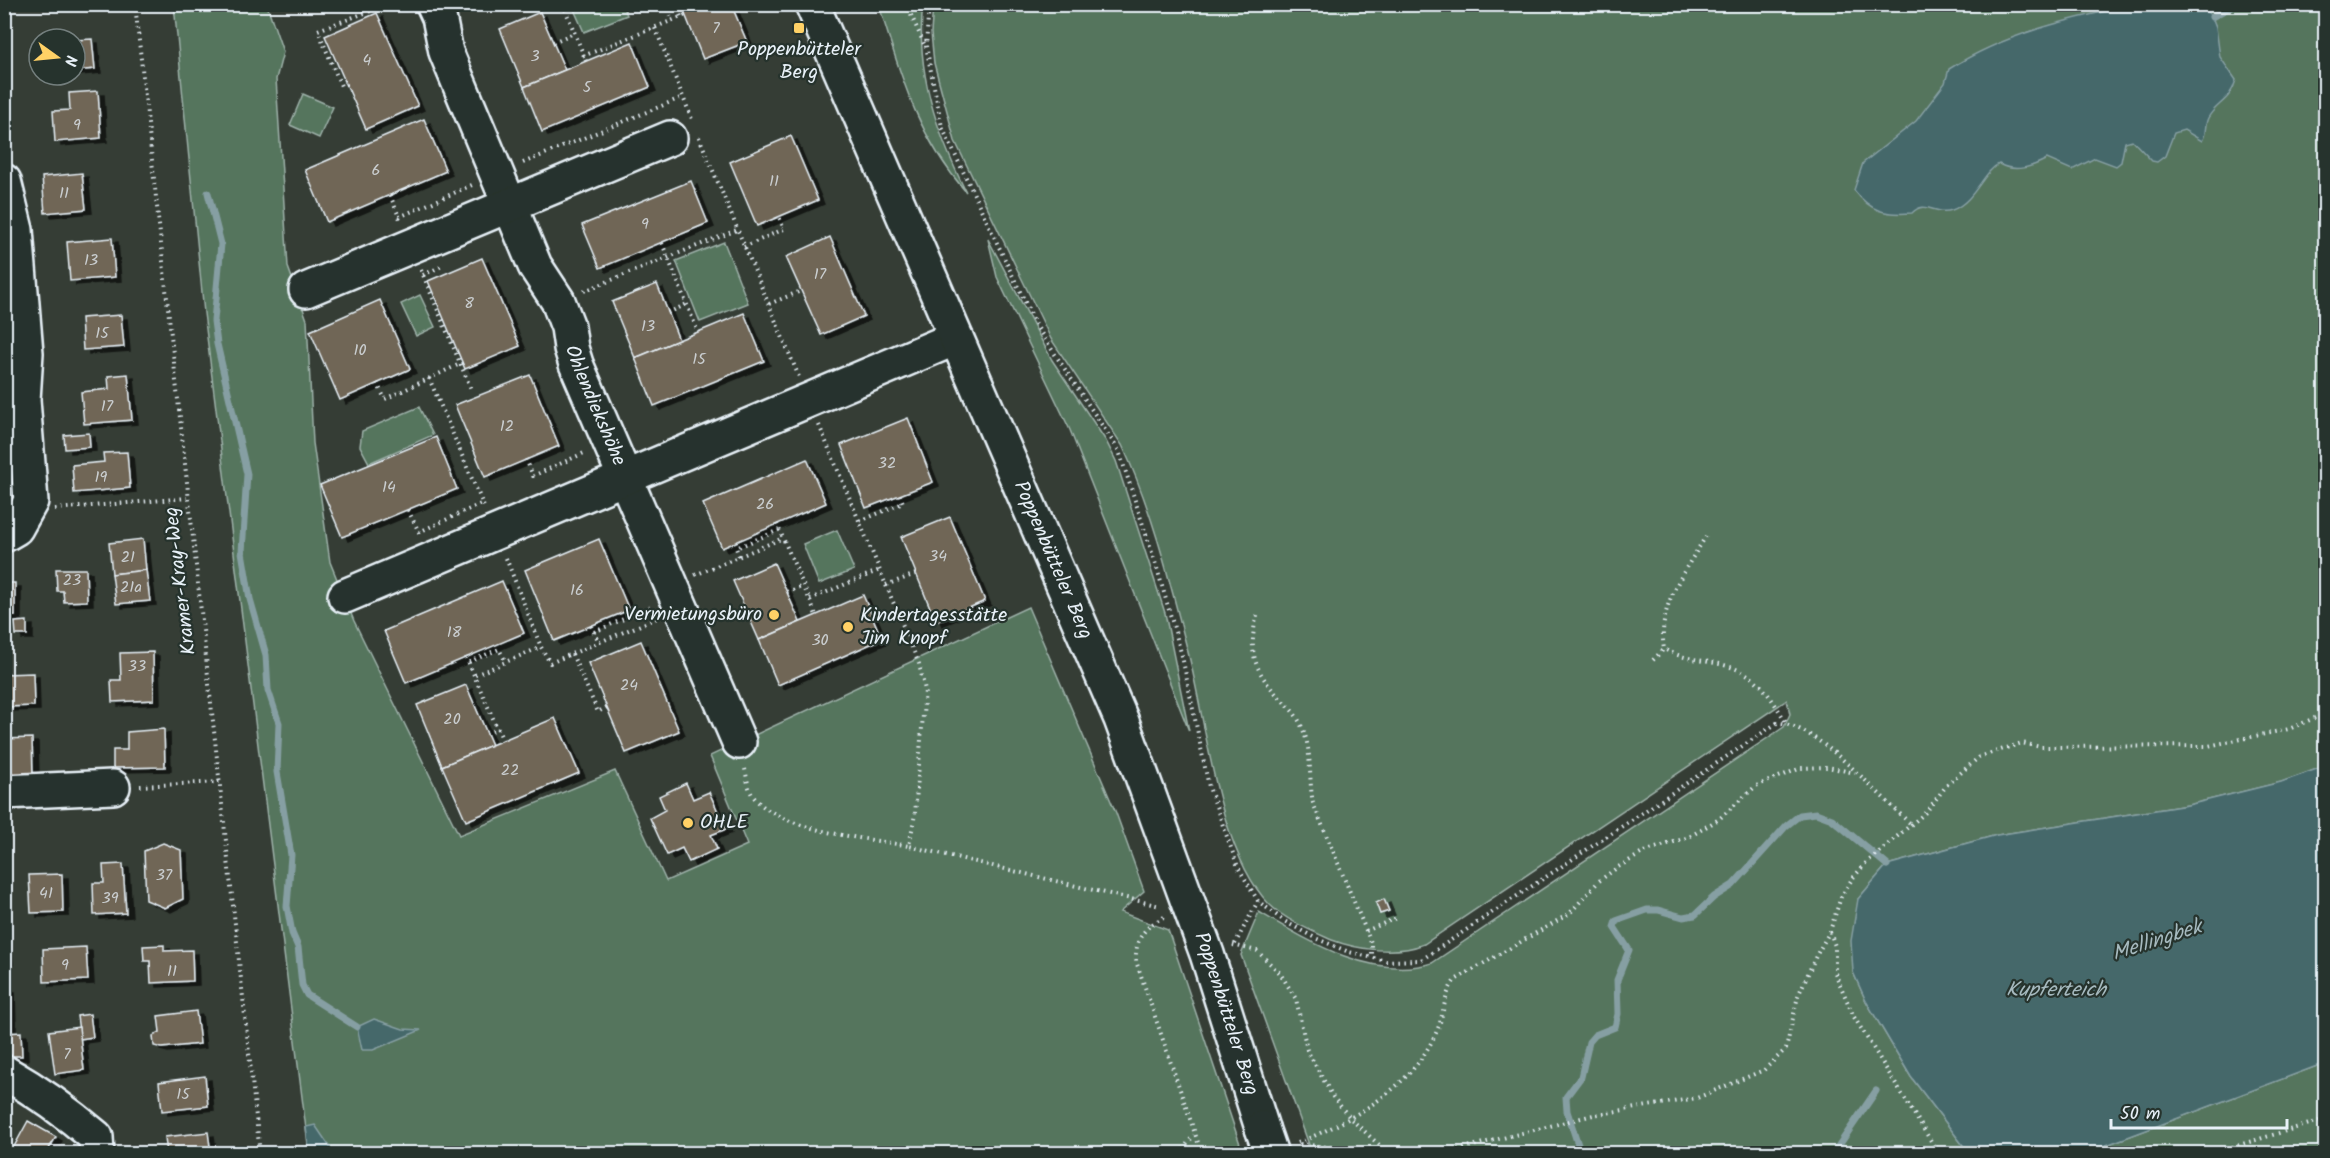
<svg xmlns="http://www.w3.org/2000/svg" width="2330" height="1158" font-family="Kalam,sans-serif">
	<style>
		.green { fill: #55745d; stroke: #9eb2aa; stroke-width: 1.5 }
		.water { fill: #44686a; stroke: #869fa3; stroke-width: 1.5 }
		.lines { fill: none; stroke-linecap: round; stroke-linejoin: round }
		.stream { stroke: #869fa3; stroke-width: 7 }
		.building { fill: #6f6657; stroke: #e8f1f8; stroke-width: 1.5; filter: url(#shadow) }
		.minor-casing { stroke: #e8f1f8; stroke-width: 38 }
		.major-casing { stroke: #e8f1f8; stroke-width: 38 }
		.path { stroke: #e8f1f8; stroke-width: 4; stroke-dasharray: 1.5 4.5; stroke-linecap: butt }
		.minor { stroke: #26332d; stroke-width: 33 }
		.major { stroke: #26332d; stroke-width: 33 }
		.major-bridge-casing { stroke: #e8f1f8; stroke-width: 38; stroke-linecap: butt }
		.major-bridge { stroke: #26332d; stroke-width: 33 }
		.poi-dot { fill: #ffd166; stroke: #26332d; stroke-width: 2 }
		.labels { text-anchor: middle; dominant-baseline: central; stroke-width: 4.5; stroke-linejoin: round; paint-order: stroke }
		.number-label { font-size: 16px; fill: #caced0 }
		.poi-label { font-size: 20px; fill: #e8f1f8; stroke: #26332d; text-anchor: start }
		.street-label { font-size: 20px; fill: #e8f1f8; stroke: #26332d }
		.water-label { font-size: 21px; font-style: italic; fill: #a6babf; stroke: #26332d }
	</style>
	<defs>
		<filter id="shadow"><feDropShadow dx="6" dy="4" stdDeviation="0" flood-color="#0009"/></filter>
	</defs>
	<rect width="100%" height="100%" fill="#353d35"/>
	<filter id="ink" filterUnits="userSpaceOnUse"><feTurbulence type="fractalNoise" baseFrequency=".0167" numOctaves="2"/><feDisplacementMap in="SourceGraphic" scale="12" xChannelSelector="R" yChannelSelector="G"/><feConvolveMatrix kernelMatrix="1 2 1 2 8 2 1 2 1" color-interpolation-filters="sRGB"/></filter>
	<g filter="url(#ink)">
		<g class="green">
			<path d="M174 5H267L283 52 276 79 288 267 307 320 313 443 330 562 354 621 459 835 615 771 666 881 747 845 710 756 1028 607 1116 813 1144 891 1120 912 1168 930 1243 1153H309L204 313Z"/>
			<path d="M572 5H623L627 15 584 32Z"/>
			<path d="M879 5H923C915 71 937 133 966 192 916 134 901 76 879 5Z"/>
			<path d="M933 5H2325V766L2282 782 2188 805 1997 835 1887 865 1858 899 1853 972 1866 1001 1911 1077 1969 1153H1312L1241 955 1259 912C1308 941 1373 981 1432 963L1784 727 1790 714 1787 700 1424 944C1397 955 1358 950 1332 940 1312 931 1285 920 1269 904 1218 851 1207 727 1189 656 1171 586 1153 511 1122 445L1051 339 955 141 934 63 931 33Z"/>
			<path d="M303 94 333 107 319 138 290 125Z"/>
			<path d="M988 239 1052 360 1106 441 1116 461 1165 613 1189 731 1070 430 997 277Z"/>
			<path d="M724 242 748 303 700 322 676 261Z"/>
			<path d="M420 295 435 327 416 336 401 304Z"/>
			<path d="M419 407 433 435 369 463 360 446 362 431Z"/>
			<path d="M837 530 854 570 819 584 803 544Z"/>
			<path d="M2325 1063V1153L2076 1154 2093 1150Z"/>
		</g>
		<g class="water">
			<path d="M2133 5H2201L2212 17 2216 27 2220 57 2236 80C2230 102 2216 103 2208 118 2204 126 2207 134 2202 141L2184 130 2174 133 2165 156 2157 162 2152 161 2132 140 2125 142 2121 162 2116 166 2095 158 2072 170 2047 159C2032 167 2015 173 1999 164 1983 171 1975 202 1952 210 1935 216 1926 199 1912 213 1885 215 1871 212 1854 190L1863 163 1916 121 1945 83 1949 69C2006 33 2069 19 2133 5Z"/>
			<path d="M2325 766V1063L2093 1150 2076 1154 1969 1153 1911 1077 1866 1001 1853 972 1851 941 1858 899 1887 865 1997 835 2188 805 2281 782Z"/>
			<path d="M374 1019 403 1029 421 1030 373 1050H362L357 1027Z"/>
			<path d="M315 1125 332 1150V1153H309L306 1127Z"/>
		</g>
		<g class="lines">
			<g class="stream">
				<path d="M2212 17 2235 4"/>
				<path d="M208 193 221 244 214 321 217 344 247 474 242 552 250 599 266 655 268 690 279 723 277 772 291 855 287 906 292 933 298 947 302 985 307 995 357 1027"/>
				<path d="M1581 1154 1567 1111 1566 1097 1581 1077 1589 1042 1595 1035 1615 1027 1618 1014 1617 980 1629 950 1614 927 1616 921 1647 910H1658L1683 917 1695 915 1714 897 1733 885 1786 826 1800 815 1816 813 1832 819 1887 865"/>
				<path d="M1833 1154 1876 1091"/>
			</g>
		</g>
		<g class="building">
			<path d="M681 4H731L747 42 703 59Z"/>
			<path d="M540 12 565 70 524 87 500 29Z"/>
			<path d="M377 13 418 106 366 129 325 36Z"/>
			<path d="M92 39 95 69 75 71V40Z"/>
			<path d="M632 42 650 87 542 132 524 87Z"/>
			<path d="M98 91 101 138 55 142 53 111 70 110 69 93Z"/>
			<path d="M424 119 446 171 327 222 305 170Z"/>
			<path d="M791 136 818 200 757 226 730 162Z"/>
			<path d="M82 173 86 209 45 213 42 177Z"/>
			<path d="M691 181 708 223 600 268 582 225Z"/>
			<path d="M830 237 864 316 821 335 786 257Z"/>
			<path d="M112 238 115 277 70 281 67 242Z"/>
			<path d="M482 258 520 346 465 369 428 281Z"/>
			<path d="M657 284 679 340 635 358 612 302Z"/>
			<path d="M380 300 410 369 340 400 310 331Z"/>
			<path d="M744 313 764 361 654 406 635 358Z"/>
			<path d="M121 315 124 347 83 350 81 318Z"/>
			<path d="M128 374 132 420 84 424 81 392 109 389 108 376Z"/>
			<path d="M530 375 559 446 485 477 455 405Z"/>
			<path d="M908 418 933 482 866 508 841 445Z"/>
			<path d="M89 433 90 447 65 449 64 435Z"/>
			<path d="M436 437 457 489 342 537 320 485Z"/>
			<path d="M127 452 130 488 74 493 72 465 104 462 103 453Z"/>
			<path d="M807 459 826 503 722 548 703 504Z"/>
			<path d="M950 517 985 601 936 622 901 537Z"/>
			<path d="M143 539 146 570 112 574 109 543Z"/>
			<path d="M599 539 629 610 554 641 525 570Z"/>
			<path d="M774 563 800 622 759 640 733 581Z"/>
			<path d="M56 569H86L87 601 64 602 63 591H57Z"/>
			<path d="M146 570 150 601 116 604 112 574Z"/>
			<path d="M502 581 524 633 406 683 384 631Z"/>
			<path d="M4 583H15V616L4 617Z"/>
			<path d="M863 595 882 639 778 685 759 640Z"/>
			<path d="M27 621V635H16L15 622Z"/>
			<path d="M641 641 679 731 626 753 588 663Z"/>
			<path d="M153 652 154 700 112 702 111 680H121L120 653Z"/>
			<path d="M33 673 34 706 4 707V674Z"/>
			<path d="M466 685 492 745 442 766 417 705Z"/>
			<path d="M555 718 579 773 466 821 442 766Z"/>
			<path d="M164 729 165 767 113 768V750H127V732Z"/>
			<path d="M32 738 33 775 4 776V739Z"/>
			<path d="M686 783 693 799 709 792 726 829 711 835 717 849 689 862 682 848 667 855 650 818 665 810 659 796Z"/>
			<path d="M163 843 181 850 183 899 165 908 146 900 144 851Z"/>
			<path d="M123 864 126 913 94 915 93 883H104L103 865Z"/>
			<path d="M62 874 63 912 31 913 29 875Z"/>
			<path d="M1384 899 1389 911 1380 914 1376 903Z"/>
			<path d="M4 917 7 961H4Z"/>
			<path d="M164 945V951L192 950 193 981 151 983 150 961H144L143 946Z"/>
			<path d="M86 947 88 980 44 982 43 949Z"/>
			<path d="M4 988H9L10 1026 4 1027Z"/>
			<path d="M196 1011 200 1044 162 1048 154 1046 153 1036 160 1032 158 1016Z"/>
			<path d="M90 1014 93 1037 80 1039 77 1016Z"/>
			<path d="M79 1027 84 1070 55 1074 49 1031Z"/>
			<path d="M21 1032 22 1056H7L6 1033Z"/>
			<path d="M205 1076 208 1106 162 1111 159 1082Z"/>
			<path d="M28 1121 56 1137 46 1154H10Z"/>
			<path d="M208 1132 211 1154H167L165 1137Z"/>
		</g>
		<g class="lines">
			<defs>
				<g id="minor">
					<path id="s1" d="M433 4 439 17 446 52 535 266 558 301 568 327 571 348 576 364 739 742"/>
					<path d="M4 181 16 230 26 353 23 400 31 501 16 528 4 535"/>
					<path d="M306 290 670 138"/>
					<path d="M345 596 956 338"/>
					<path d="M4 792 113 787"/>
					<path d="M4 1072C37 1091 67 1112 96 1137L97 1154"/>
				</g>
				<g id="major">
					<path id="s2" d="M812 4 1121 719 1207 954 1262 1128"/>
				</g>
			</defs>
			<use href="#minor" class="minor-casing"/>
			<use href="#major" class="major-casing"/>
			<g class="path">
				<path d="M135 4 260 1154"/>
				<path d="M563 4 586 61"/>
				<path d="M666 4 672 20"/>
				<path d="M675 4 681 17"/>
				<path d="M906 4 925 46"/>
				<path d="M929 4 926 46 942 127 1037 327 1119 451 1157 568 1182 656 1209 787 1238 867 1258 901 1284 921 1315 938 1349 952 1386 961 1421 960 1777 723C1816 723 1882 799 1912 825"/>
				<path d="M655 28 692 119"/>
				<path d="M553 42 574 33"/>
				<path d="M583 56 686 15"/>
				<path d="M346 84 341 86 318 30 390 4"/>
				<path d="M699 137 799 377"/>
				<path d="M523 163 683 97"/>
				<path d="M390 195 400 219"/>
				<path d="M399 217 472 185"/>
				<path d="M662 243 698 332"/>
				<path d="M744 247 784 229 779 217"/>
				<path d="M421 270 471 389"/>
				<path d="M423 275 444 265"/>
				<path d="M584 291 737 230"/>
				<path d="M769 304 801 291"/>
				<path d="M668 313 687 304"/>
				<path d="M429 378 484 507"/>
				<path d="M377 383 385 399 460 364"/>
				<path d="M819 425 919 664 925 690 915 814 909 846 1160 906"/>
				<path d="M526 459 533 476 584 453"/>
				<path d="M55 509 187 498"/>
				<path d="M408 510 419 532 483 503"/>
				<path d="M860 521 903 503 900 495"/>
				<path d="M777 524 816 615"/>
				<path d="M1706 536C1685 571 1657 606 1664 649 1679 657 1693 659 1709 662 1754 669 1764 686 1786 722"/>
				<path d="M739 556 736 548 779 530"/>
				<path d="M506 558 541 647"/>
				<path d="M695 575 783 538"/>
				<path d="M886 585 916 574"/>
				<path d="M787 592 804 586"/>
				<path d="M810 599 880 570"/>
				<path d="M1257 615C1248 650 1253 669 1278 696 1287 705 1296 713 1301 725 1313 750 1308 776 1313 803L1372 945V958"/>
				<path d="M591 626 599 642"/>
				<path d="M594 632 651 607"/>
				<path d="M572 654 598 712 607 707"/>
				<path d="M466 657 503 741"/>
				<path d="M1653 660 1664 649"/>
				<path d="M469 662 499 649 506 662"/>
				<path d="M475 675 541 647 550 663 657 618"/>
				<path d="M486 733 498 729"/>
				<path d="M745 769C747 777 748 789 753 796 780 832 867 838 909 846"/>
				<path d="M140 786 220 782"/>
				<path d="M1164 917C1144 927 1135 939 1136 961L1202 1154"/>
				<path d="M1366 931 1396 918"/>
				<path d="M1830 932 1835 946V973L1854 1017 1939 1154"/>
				<path d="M1235 944 1258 901"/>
				<path d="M1233 945 1257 951 1280 973 1296 999 1307 1050 1333 1097 1351 1119 1388 1153"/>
				<path d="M1298 1143C1351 1120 1409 1091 1435 1035 1445 1016 1442 997 1455 980L1569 914 1599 881 1618 867 1644 852 1689 837 1719 819 1756 786 1801 768 1828 767 1855 773"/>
				<path d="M1300 1144 1391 1154"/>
				<path d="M1179 1154 1194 1135"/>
				<path d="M1440 1154 1593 1115 1697 1098 1764 1070 1786 1049 1798 996 1816 956 1830 931 1841 897 1852 879 1866 863 1926 812 1947 785 1979 757 2022 743 2041 747 2208 746 2289 729 2326 713"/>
				<path d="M2209 1154 2326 1119"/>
			</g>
			<use href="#minor" class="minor"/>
			<use href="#major" class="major"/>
			<defs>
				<path id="major-bridge" d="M1262 1128 1271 1154"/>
			</defs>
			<use href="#major-bridge" class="major-bridge-casing"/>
			<use href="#major-bridge" class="major-bridge"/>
		</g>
	</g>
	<g class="poi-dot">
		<rect x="793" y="22" width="12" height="12" rx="3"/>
		<circle cx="774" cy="615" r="6"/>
		<circle cx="848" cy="627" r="6"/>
		<circle cx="688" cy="823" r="6"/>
	</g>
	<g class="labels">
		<g class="number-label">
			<text x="716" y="28">7</text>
			<text x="535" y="56">3</text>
			<text x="367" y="60">4</text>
			<text x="587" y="87">5</text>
			<text x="77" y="125">9</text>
			<text x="376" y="170">6</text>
			<text x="774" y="181">11</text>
			<text x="64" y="193">11</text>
			<text x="645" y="224">9</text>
			<text x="91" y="260">13</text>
			<text x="820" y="274">17</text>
			<text x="469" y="303">8</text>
			<text x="648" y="326">13</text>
			<text x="102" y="333">15</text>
			<text x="360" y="350">10</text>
			<text x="699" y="359">15</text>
			<text x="107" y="406">17</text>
			<text x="507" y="426">12</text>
			<text x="887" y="463">32</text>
			<text x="101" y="477">19</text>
			<text x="389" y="487">14</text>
			<text x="765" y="504">26</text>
			<text x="938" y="556">34</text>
			<text x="128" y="557">21</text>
			<text x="72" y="580">23</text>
			<text x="131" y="587">21a</text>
			<text x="577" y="590">16</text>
			<text x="454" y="632">18</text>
			<text x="820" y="640">30</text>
			<text x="137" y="666">33</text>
			<text x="629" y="685">24</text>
			<text x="452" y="719">20</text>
			<text x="510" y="770">22</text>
			<text x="164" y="875">37</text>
			<text x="46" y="893">41</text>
			<text x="110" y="898">39</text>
			<text x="65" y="965">9</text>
			<text x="172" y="971">11</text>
			<text x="67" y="1054">7</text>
			<text x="183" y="1094">15</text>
		</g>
		<g class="poi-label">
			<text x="799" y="50" text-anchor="middle">Poppenbütteler<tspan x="799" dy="23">Berg</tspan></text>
			<text x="762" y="615" text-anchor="end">Vermietungsbüro</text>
			<text x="860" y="616">Kindertagesstätte<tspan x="860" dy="23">Jim Knopf</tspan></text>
			<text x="700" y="823">OHLE</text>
		</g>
		<g class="street-label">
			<text stroke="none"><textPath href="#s1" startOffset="435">Ohlendiekshöhe</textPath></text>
			<text stroke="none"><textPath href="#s2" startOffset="606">Poppenbütteler Berg</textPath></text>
			<text transform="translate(181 581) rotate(-97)">Kramer-Kray-Weg</text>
			<text stroke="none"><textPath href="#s2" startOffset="1092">Poppenbütteler Berg</textPath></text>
		</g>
		<g class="water-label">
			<text transform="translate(2157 941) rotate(-18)">Mellingbek</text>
			<text x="2056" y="990">Kupferteich</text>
		</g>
	</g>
	<rect width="2330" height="1158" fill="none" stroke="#26332d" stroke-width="24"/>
	<rect x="12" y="12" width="2306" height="1134" fill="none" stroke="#e8f1f8" stroke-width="2" filter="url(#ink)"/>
	<g transform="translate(57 57) rotate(105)"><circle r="28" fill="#26332d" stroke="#747f7e" stroke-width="1.5"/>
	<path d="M0-4.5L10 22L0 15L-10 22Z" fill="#ffd166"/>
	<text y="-9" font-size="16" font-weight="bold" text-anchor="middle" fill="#e8f1f8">N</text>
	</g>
	<path d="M2111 1119v9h176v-9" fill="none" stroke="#e8f1f8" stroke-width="3"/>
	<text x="2120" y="1119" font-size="18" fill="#e8f1f8" stroke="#26332d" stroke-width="4.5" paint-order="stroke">50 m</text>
</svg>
